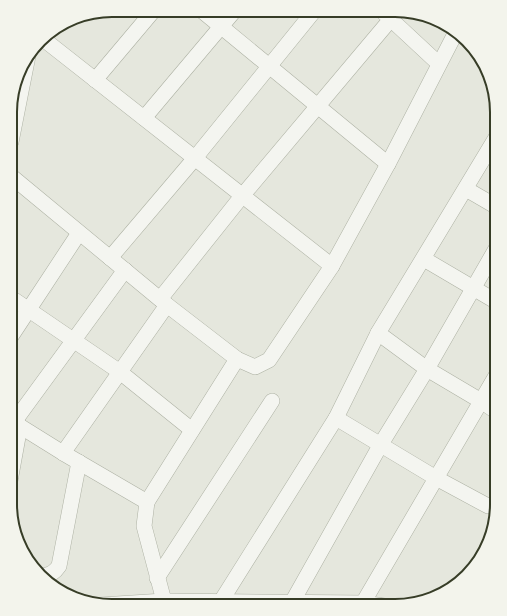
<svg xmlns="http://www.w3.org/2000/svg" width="507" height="616" font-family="'Varela Round',sans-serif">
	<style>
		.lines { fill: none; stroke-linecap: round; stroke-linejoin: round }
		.minor-casing { stroke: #adb1a3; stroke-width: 16 }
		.minor { stroke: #f4f5f0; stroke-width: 15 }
		.rim { fill: none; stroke: #373d27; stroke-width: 2 }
	</style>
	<rect width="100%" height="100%" fill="#e5e7dd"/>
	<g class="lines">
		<defs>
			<g id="minor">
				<path d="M201 10 388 164"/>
				<path d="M382 11 439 64"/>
				<path d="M42 38 332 266"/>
				<path d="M95 80 154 10"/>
				<path d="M144 118 235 10"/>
				<path d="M11 142 28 56"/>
				<path d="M11 176 167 305 237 359 255 367 269 360 332 266 388 164 456 32"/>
				<path d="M466 189 497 207"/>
				<path d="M110 258 195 158 314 11"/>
				<path d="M424 259 497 302"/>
				<path d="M10 297 120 372 192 430"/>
				<path d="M160 299 242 196 391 19"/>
				<path d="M378 333 427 369 481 401 497 412"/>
				<path d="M10 338 79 233"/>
				<path d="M336 418 436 478 488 506"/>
				<path d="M10 420 63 453 147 502 144 526 164 601"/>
				<path d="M14 422 125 270"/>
				<path d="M63 453 167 305"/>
				<path d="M10 481 20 426"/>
				<path d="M147 502 237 359"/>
				<path d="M42 575C49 576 55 572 59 566L79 462"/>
				<path d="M157 578 272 401"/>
				<path d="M363 603 497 374"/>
				<path d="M101 605 164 601 363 603 384 606"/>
				<path d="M218 606 336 418 378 333 497 136"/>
				<path d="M290 606 381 444 427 369 497 247"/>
			</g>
		</defs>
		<use href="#minor" class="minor-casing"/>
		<use href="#minor" class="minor"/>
	</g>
	<path d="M0 0H507V616H0ZM112 17H395A95 95 0 0 1 490 112V504A95 95 0 0 1 395 599H112A95 95 0 0 1 17 504V112A95 95 0 0 1 112 17Z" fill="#f3f4ec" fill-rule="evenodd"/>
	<path class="rim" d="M112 17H395A95 95 0 0 1 490 112V504A95 95 0 0 1 395 599H112A95 95 0 0 1 17 504V112A95 95 0 0 1 112 17Z"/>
</svg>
